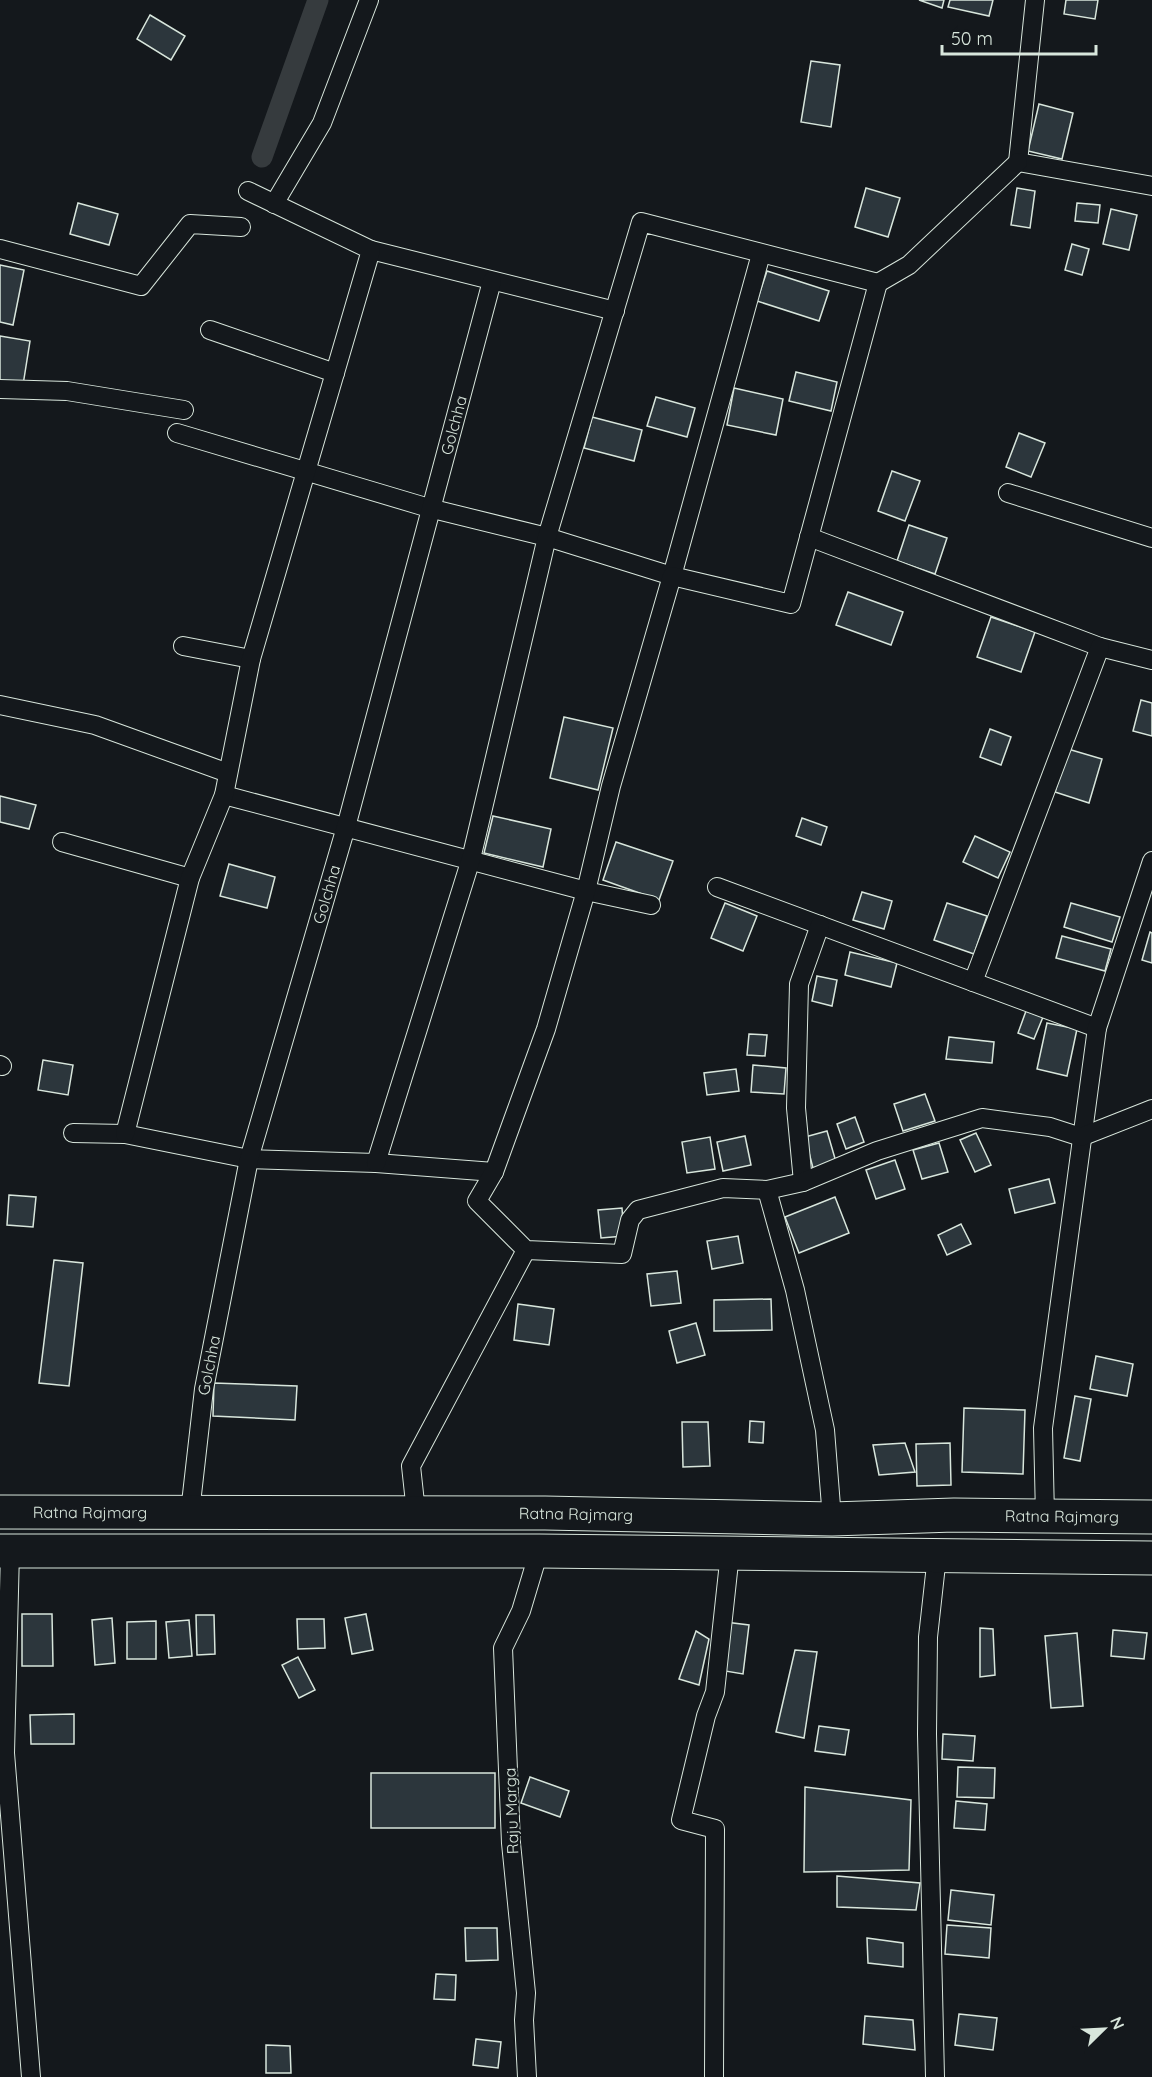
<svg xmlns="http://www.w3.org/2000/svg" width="1152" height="2077" font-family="Quicksand,sans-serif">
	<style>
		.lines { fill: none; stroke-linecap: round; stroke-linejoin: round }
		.canal { stroke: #363b3e; stroke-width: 21 }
		.building { fill: #2c363c; stroke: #d8e6dc; stroke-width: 1.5 }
		.street-casing { stroke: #d8e6dc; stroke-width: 20 }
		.highway-casing { stroke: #d8e6dc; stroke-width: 35 }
		.street { stroke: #14181c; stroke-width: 18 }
		.highway { stroke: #14181c; stroke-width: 33 }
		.labels { text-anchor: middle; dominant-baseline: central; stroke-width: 4.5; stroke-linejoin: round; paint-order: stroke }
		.street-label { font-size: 16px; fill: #d8e6dc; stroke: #14181c }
	</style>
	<rect width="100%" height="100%" fill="#14181c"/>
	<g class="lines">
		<path class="canal" d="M262 157 318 0"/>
	</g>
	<g class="building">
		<path d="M919 0H944L942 8Z"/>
		<path d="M950 0H993L989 16 948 7Z"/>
		<path d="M1066 0H1098L1095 19 1064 14Z"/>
		<path d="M150 15 185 36 171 60 137 39Z"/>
		<path d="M811 61 840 65 831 127 801 122Z"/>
		<path d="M1039 104 1073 113 1062 159 1028 151Z"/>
		<path d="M866 188 900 198 888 237 855 227Z"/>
		<path d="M1017 188 1035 191 1030 228 1011 225Z"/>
		<path d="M78 203 118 214 109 245 70 234Z"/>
		<path d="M1077 203 1100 205 1098 223 1075 221Z"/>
		<path d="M1111 209 1137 215 1129 250 1103 244Z"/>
		<path d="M1072 244 1089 249 1082 275 1065 270Z"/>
		<path d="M0 265 24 270 13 325 0 322Z"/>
		<path d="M767 271 829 291 819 321 757 301Z"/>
		<path d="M0 336 30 341 23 385 0 381Z"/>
		<path d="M796 372 837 382 831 411 789 401Z"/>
		<path d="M734 388 783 399 776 435 727 425Z"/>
		<path d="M656 397 695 408 687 437 647 426Z"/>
		<path d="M592 417 642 430 634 461 584 448Z"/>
		<path d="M1019 433 1045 443 1031 477 1006 467Z"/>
		<path d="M892 471 920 481 905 521 878 511Z"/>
		<path d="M909 525 947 538 935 574 897 561Z"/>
		<path d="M848 592 903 612 891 645 836 625Z"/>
		<path d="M991 617 1035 632 1021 672 977 657Z"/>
		<path d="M1141 700 1152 703V736L1133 731Z"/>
		<path d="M564 717 613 728 598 790 550 778Z"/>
		<path d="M990 729 1011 737 1001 765 980 757Z"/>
		<path d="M1068 749 1102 759 1089 803 1055 792Z"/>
		<path d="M0 796 36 805 29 829 0 822Z"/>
		<path d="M493 816 551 829 543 867 484 853Z"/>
		<path d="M802 818 827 827 821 845 796 836Z"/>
		<path d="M975 836 1010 852 998 878 963 862Z"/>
		<path d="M616 842 673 861 659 900 603 880Z"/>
		<path d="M229 864 275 877 267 908 220 896Z"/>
		<path d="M862 892 892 901 884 929 853 920Z"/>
		<path d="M725 903 757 916 743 951 711 938Z"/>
		<path d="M947 903 987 916 974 954 934 940Z"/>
		<path d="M1071 903 1120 917 1112 942 1064 927Z"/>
		<path d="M1150 932 1152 933V963L1142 960Z"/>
		<path d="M1062 936 1111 949 1105 971 1056 958Z"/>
		<path d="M850 952 897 963 891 987 845 975Z"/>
		<path d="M817 976 837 980 832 1006 812 1001Z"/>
		<path d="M1026 1011 1043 1017 1034 1039 1018 1033Z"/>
		<path d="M1047 1023 1077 1029 1067 1076 1037 1069Z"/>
		<path d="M749 1034 767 1035 765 1056 747 1055Z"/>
		<path d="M949 1037 994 1042 992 1063 946 1059Z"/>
		<path d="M43 1060 73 1065 68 1095 38 1090Z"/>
		<path d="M753 1065 786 1068 784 1094 751 1092Z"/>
		<path d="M736 1069 739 1091 707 1095 704 1073Z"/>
		<path d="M925 1094 935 1121 903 1131 894 1104Z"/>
		<path d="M855 1117 864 1142 846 1149 837 1124Z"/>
		<path d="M827 1131 836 1162 813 1168 805 1137Z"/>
		<path d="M976 1133 991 1165 975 1172 960 1140Z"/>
		<path d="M745 1136 751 1165 723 1171 717 1142Z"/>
		<path d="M710 1137 715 1169 687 1173 682 1142Z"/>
		<path d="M939 1143 948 1172 922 1179 913 1150Z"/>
		<path d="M895 1160 905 1189 876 1199 866 1170Z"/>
		<path d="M1049 1179 1055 1203 1015 1213 1009 1189Z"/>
		<path d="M9 1195 36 1197 33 1227 7 1225Z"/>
		<path d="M835 1197 849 1233 799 1253 785 1217Z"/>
		<path d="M622 1208 624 1236 601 1238 598 1210Z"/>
		<path d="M961 1224 971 1244 947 1255 938 1235Z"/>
		<path d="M738 1236 743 1263 712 1269 707 1241Z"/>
		<path d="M54 1260 83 1263 69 1386 39 1383Z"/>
		<path d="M677 1271 681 1303 651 1306 647 1274Z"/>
		<path d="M771 1299 772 1330 714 1331V1300Z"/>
		<path d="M518 1304 554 1309 549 1345 514 1340Z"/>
		<path d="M696 1323 705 1355 677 1363 669 1331Z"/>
		<path d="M1096 1356 1133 1364 1127 1396 1090 1389Z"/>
		<path d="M214 1383 297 1386 295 1420 213 1416Z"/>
		<path d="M1075 1396 1091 1399 1080 1461 1064 1458Z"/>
		<path d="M964 1408 1025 1410 1023 1474 962 1472Z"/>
		<path d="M750 1421 764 1422 763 1443 749 1442Z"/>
		<path d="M682 1422H708L710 1466 683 1467Z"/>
		<path d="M905 1443 915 1472 879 1475 873 1445Z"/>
		<path d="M950 1443 951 1485 917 1486 916 1444Z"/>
		<path d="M22 1614H52L53 1666H22Z"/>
		<path d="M366 1614 373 1650 352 1654 345 1618Z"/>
		<path d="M196 1615H214L215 1654 197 1655Z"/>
		<path d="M112 1618 115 1663 95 1665 92 1620Z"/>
		<path d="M297 1619H324L325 1648 298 1649Z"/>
		<path d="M189 1620 192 1656 169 1658 166 1622Z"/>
		<path d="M156 1621V1659H127V1622Z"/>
		<path d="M725 1622 749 1625 743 1674 719 1670Z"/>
		<path d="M980 1628 993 1629 995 1675 980 1677Z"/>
		<path d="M1113 1630 1147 1633 1144 1659 1111 1656Z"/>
		<path d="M696 1631 709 1639 699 1685 679 1679Z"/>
		<path d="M1077 1633 1083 1706 1051 1708 1045 1636Z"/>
		<path d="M795 1650 817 1652 804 1738 776 1732Z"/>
		<path d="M298 1657 315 1690 299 1698 282 1665Z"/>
		<path d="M74 1714V1744H31L30 1715Z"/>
		<path d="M819 1726 849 1730 845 1755 815 1751Z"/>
		<path d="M943 1734 975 1736 973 1761 942 1759Z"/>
		<path d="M958 1767 995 1768 994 1798 957 1797Z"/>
		<rect x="371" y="1773" width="124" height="55"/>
		<path d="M530 1777 569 1791 560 1817 521 1803Z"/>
		<path d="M805 1787 911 1800 909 1870 804 1872Z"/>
		<path d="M956 1801 987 1804 985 1830 954 1828Z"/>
		<path d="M837 1876 920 1883 916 1910 837 1907Z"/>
		<path d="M951 1890 994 1895 991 1925 948 1920Z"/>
		<path d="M947 1925 991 1928 989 1958 945 1954Z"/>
		<path d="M465 1928H497L498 1960 466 1961Z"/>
		<path d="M867 1938 903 1943V1967L868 1963Z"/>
		<path d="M436 1974 456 1975 455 2000 434 1999Z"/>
		<path d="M959 2014 997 2018 993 2050 955 2045Z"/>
		<path d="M865 2016 913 2020 915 2050 863 2044Z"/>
		<path d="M476 2039 501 2042 498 2068 473 2065Z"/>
		<path d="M266 2045 290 2046 291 2073H266Z"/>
	</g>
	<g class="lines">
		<defs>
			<g id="street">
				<path d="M1035 0 1018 162 1152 186"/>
				<path d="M274 204 322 123 369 0"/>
				<path d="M0 249 141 286 190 224 241 227"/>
				<path d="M371 250 615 311"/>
				<path d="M878 283 909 265 1018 162"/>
				<path d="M210 330 335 373"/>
				<path d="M0 389 67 391 184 410"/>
				<path d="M177 433 429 508 547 537 672 576 761 254"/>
				<path d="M1008 493 1152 538"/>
				<path d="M809 537 1100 647 1152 660"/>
				<path d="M183 646 251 659"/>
				<path d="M0 705 95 725 228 773"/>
				<path d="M224 795 586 891 651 905"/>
				<path d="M62 842 190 878"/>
				<path d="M717 887 1097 1028"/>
				<path d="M973 982 1100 647"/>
				<path d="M0 1065 2 1066"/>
				<path d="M73 1133 125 1134 249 1159 376 1163 494 1172"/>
				<path d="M125 1134 190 878 224 795 251 659 371 250 248 191"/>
				<path d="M376 1163 471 859 547 537 641 222 878 283 791 604 672 576 611 786 586 891 546 1029 494 1172 477 1201 526 1250 622 1254 630 1220 638 1210 723 1188 767 1190"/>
				<path d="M803 1182 796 1108 799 984 820 925"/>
				<path id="s1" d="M190 1512 204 1389 249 1159 346 827 492 281"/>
				<path d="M416 1512 411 1466 526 1250"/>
				<path d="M1045 1516 1043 1428 1097 1028 1152 861"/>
				<path d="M832 1519 825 1430 795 1290 767 1190 803 1182 877 1151 982 1118 1050 1127 1081 1137 1152 1109"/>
				<path d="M10 1551 5 1753 31 2077"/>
				<path d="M527 2077 524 2020 526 1993 511 1843 503 1648 521 1611 539 1551"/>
				<path d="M714 2077 715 1829 681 1820 706 1716 715 1692 730 1553"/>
				<path d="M935 2077 927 1734 928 1637 937 1556"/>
			</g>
			<g id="highway">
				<path id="s2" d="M0 1512 545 1513 832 1519 954 1515 1152 1517"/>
				<path d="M0 1551H539L1152 1558"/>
			</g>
		</defs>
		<use href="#street" class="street-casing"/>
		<use href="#highway" class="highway-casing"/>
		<use href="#street" class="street"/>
		<use href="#highway" class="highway"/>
	</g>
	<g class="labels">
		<g class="street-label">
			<text stroke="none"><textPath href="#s1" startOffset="1120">Golchha</textPath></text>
			<text stroke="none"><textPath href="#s1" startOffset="634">Golchha</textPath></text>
			<text stroke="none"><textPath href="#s1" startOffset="148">Golchha</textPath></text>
			<text stroke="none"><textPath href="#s2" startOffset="90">Ratna Rajmarg</textPath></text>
			<text stroke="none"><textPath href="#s2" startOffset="576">Ratna Rajmarg</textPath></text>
			<text stroke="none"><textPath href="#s2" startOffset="1062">Ratna Rajmarg</textPath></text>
			<text transform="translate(511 1811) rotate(-92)">Raju Marga</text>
		</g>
	</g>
	<g transform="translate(1104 2029) rotate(66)" stroke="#14181c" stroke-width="4.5" paint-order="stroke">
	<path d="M0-4.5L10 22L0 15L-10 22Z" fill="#d8e6dc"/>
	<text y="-9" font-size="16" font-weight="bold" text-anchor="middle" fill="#d8e6dc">N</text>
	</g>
	<path d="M942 45v9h154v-9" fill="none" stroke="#d8e6dc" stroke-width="3"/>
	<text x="951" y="45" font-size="18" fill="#d8e6dc" stroke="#14181c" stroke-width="4.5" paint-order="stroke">50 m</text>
</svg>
